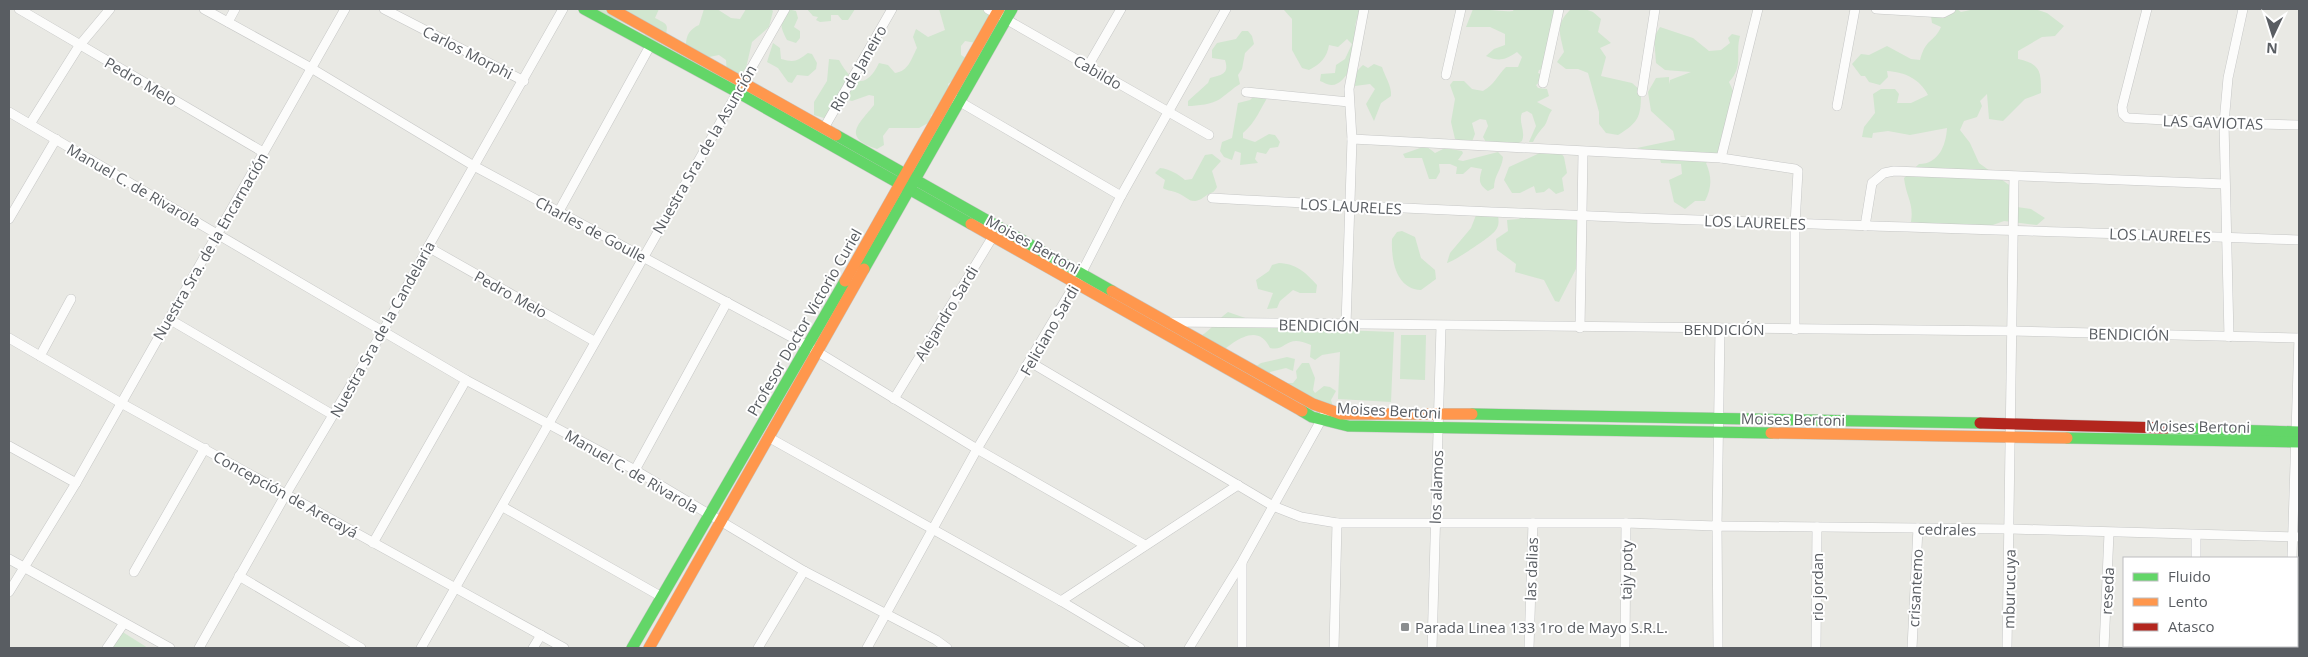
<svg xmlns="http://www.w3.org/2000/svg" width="2308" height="657" font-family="'Open Sans',sans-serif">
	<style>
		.green { fill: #d1e6cf }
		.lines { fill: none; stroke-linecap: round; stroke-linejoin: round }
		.street-casing { stroke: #c6c7c6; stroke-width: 10 }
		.fast-casing { stroke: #c5c6c4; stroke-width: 12 }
		.slow-casing { stroke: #c5c6c4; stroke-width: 12 }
		.jam-casing { stroke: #c5c6c4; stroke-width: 12 }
		.street { stroke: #fcfcfb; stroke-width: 9 }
		.fast { stroke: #63d668; stroke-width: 11 }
		.slow { stroke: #ff974d; stroke-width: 11 }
		.jam { stroke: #b3261e; stroke-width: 11 }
		.poi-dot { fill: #8b8e90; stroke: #fff; stroke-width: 2 }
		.labels { text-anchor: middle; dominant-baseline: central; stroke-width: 4; stroke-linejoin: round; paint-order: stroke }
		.street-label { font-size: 15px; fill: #595d62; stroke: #fff }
		.poi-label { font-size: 15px; fill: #595d62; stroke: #fff; text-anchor: start }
	</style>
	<rect width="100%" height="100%" fill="#e9e9e4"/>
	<g class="green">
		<path d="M593 9H659L655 18C673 27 665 24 666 45L646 38 644 32Z"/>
		<path d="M704 9H717L731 18 740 19 746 9H771L773 11 769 27 752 42 746 68 739 76 727 75 726 60 719 55 709 57 686 45C686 35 690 29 699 25Z"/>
		<path d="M788 9 796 11 798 18 794 27 800 31V38L796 43 787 40C779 24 780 24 788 9Z"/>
		<path d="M807 9H855L848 20H842L838 15H831V21L820 22 816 20 818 17 813 16Z"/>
		<path d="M939 9H985L987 14H992L976 43 965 41 961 46V55L975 64 948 84 950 90 937 110 931 115 930 122 919 128H889L883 136 884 145 877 149C841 137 859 124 874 105V96L869 95 852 101 835 97 827 119 814 115V102L827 81 829 59 839 60C851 82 865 92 879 63L888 65 895 73C909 71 911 59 917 48L913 37 916 29 928 37 945 30Z"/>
		<path d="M1275 9H1362C1355 23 1352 25 1362 40 1358 52 1347 86 1331 85 1328 85 1323 82 1320 81L1321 74 1335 73 1336 65 1345 59 1352 44 1347 39 1338 47 1329 45C1327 58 1320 64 1309 70L1302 68 1292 50V19L1284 10Z"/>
		<path d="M1473 9C1487 9 1500 12 1513 11L1514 9H1555L1550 67 1539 70 1538 73 1541 74 1540 82 1536 85 1538 88 1547 89 1549 96 1537 102 1552 110C1548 115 1548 120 1545 125 1540 131 1537 134 1533 142H1529L1536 126 1532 114 1527 111 1522 113C1518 122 1526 131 1522 141L1515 145 1486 142 1483 137 1488 126 1486 120 1480 119 1472 123 1475 134 1471 144 1455 139 1451 122 1455 99 1450 85 1453 81H1464L1472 89 1483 91C1494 85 1497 76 1506 67H1518L1522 57 1517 52C1505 60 1499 62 1486 56L1494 49 1505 45V34L1490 27H1466Z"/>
		<path d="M1585 9 1593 12 1601 19 1598 32 1611 43 1600 48 1606 57 1601 76 1632 83 1641 91C1641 115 1640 122 1618 135L1606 133 1599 124V112L1588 73 1578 69H1566L1557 62 1564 52C1560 33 1555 25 1570 10Z"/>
		<path d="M1941 9H1957L1961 12 1975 9H2040L2038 10 2047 13 2064 26 2055 36 2042 37 2018 51V59C2041 64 2041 72 2041 93L2025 99 2003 121 1989 119 1987 94 1980 101 1982 106 1977 117 1964 121 1960 130 1970 143 1979 163 2016 190 2017 207 2031 209 2045 218 2037 225 2004 221 1990 226H1946L1911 222C1914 203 1906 197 1904 178L1919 164C1939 164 1946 145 1947 128L1910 135 1888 131 1873 133 1872 138 1862 137 1864 127 1875 113 1873 94 1881 89H1895L1899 94 1897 103H1911L1928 95C1920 79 1905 72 1887 71L1888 77 1880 85 1869 82 1865 76H1861L1852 64 1861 54 1869 55 1887 46 1911 59 1920 60C1926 37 1934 43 1941 27L1932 23 1931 16Z"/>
		<path d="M1660 27 1693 38 1709 51 1721 50 1730 43 1728 38 1732 34 1740 36C1735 53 1744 66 1729 82L1734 93 1721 151 1706 163C1712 177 1712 187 1705 201H1695L1685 209 1674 202 1669 180 1682 174 1681 164 1661 163 1658 152 1637 148 1675 140 1673 131 1651 111 1648 92 1656 78 1669 77V84L1670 80 1691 72 1665 70 1656 63 1654 37Z"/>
		<path d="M1242 31H1248L1252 36 1254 44 1245 53 1242 69 1238 75 1240 84C1233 88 1227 94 1220 99 1212 104 1198 106 1188 106V101L1208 83 1210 78C1220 75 1230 75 1225 60L1212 58V50L1217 43 1236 39Z"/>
		<path d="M773 43 780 48 781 59C795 63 797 61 808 53L812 54 817 63 816 69 808 76 797 75 792 83 788 82 778 68 767 62Z"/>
		<path d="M1374 64 1382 67C1385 77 1392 86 1391 96L1381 103 1374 121 1366 104 1375 89 1370 84 1355 86C1353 77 1356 71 1363 65L1368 68Z"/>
		<path d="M1256 94 1269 95C1260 109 1256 122 1243 133V138L1255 142 1269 134 1275 135 1280 142 1278 147 1270 148 1266 154 1257 152 1255 159 1258 163 1240 165 1241 153 1235 151 1232 160 1224 157 1220 151 1222 142 1232 138 1238 103 1250 100Z"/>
		<path d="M1426 146 1435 153 1445 148 1462 151 1463 153 1458 160 1463 161 1498 152 1503 157C1502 169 1494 175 1494 188L1488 191C1478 184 1479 180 1482 169L1471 167 1463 174H1456L1457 167 1450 164H1439L1440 172 1436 179H1429L1422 158H1405L1403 154Z"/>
		<path d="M1542 152H1560L1564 157 1567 173 1562 178 1564 191 1556 194 1549 188 1544 192 1536 193 1534 186 1520 193H1512L1504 180 1509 167Z"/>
		<path d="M1212 154 1221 161 1212 171 1217 187C1214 193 1212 192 1207 195 1190 208 1190 197 1175 192 1170 190 1167 191 1163 188L1165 180 1155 173 1160 168C1170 169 1178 174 1185 180L1192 179 1205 155Z"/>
		<path d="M1478 210 1498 216C1499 222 1499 226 1495 231 1492 236 1453 262 1447 263L1450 253 1471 228Z"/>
		<path d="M1569 213 1584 225 1577 267 1559 302 1555 301 1544 280 1515 272 1516 264 1497 250 1496 239 1508 231 1507 220 1519 219 1522 215Z"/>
		<path d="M1402 231 1415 237 1421 258 1435 270 1436 279 1421 290C1396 289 1391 260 1392 239L1397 232Z"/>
		<path d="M1279 263C1297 264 1305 272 1317 285L1316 293H1300L1293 290 1280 301 1277 308 1267 309 1273 293 1258 289 1256 280 1269 271 1272 265Z"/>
		<path d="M1228 312 1254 321 1303 328 1313 333 1323 331 1330 325 1341 330 1394 332 1391 402 1338 399 1340 352 1322 355 1315 360 1310 357 1311 345C1285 333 1287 352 1270 348 1257 320 1231 344 1216 356L1201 336C1213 328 1217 320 1228 312Z"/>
		<path d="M1401 335H1426L1425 380 1400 379Z"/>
		<path d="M1287 357 1295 359 1293 371 1286 368 1270 372V374L1286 383H1293L1297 378 1296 371 1302 363H1309L1315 378 1313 390 1315 393 1324 386 1330 387 1336 391 1331 400 1334 410 1255 367 1261 363Z"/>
		<path d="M121 631 148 648H110Z"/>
	</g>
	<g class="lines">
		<defs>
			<g id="street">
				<path d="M19 9 263 152"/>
				<path d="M204 9 311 68 474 166 808 346 977 449 1145 545"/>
				<path d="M384 9 524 81"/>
				<path d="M988 9 1209 135"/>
				<path d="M1876 9 1943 13 1951 9"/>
				<path d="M2147 9 2122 107 2123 114 2127 118 2224 123 2299 125"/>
				<path d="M228 22 235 9"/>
				<path d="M1088 66 1121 9"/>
				<path d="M1446 75 1461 9"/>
				<path d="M1543 83 1559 9"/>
				<path d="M1246 92 1349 102"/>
				<path d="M1642 92 1655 9"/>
				<path d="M955 99 1121 196"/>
				<path d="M1837 106 1855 9"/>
				<path d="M9 112 466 380 635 470 804 571 936 640 947 648"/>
				<path d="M30 124 79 46 110 9"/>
				<path d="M824 128 892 9"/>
				<path d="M1352 139 1721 158 1795 169 1798 171 1795 224V330"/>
				<path d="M1721 158 1758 9"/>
				<path d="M1212 198C1574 219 1937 227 2299 240"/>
				<path d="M559 211 650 46"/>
				<path d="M9 219 56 139"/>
				<path d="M1865 226 1872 183 1884 173 1894 171 2225 184"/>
				<path d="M428 247 594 341"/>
				<path d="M169 319 333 415"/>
				<path d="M1170 322 2012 331 2299 338"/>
				<path d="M1346 325 1352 139 1349 89 1364 9"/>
				<path d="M1580 328 1583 153"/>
				<path d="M2229 337 2224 123 2228 78 2243 9"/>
				<path d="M9 338 121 403 564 648"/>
				<path d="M40 356 71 299"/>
				<path d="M1030 362 1273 506 1301 517 1337 523H1533"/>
				<path d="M894 399 995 233"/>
				<path d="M768 437 1061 601 1140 648"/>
				<path d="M9 446 76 483"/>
				<path d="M635 470 727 302"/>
				<path d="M503 507 662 597"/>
				<path d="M373 543 466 380"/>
				<path d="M2196 558V535"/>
				<path d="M2292 558 2299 338"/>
				<path d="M9 559 170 648"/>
				<path d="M134 572 205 448"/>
				<path d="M239 576 361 648"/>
				<path d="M9 592 76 483 345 9"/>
				<path d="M1061 601 1238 485"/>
				<path d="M2291 646V648"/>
				<path d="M107 648 124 623"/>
				<path d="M199 648 286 494 383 331 428 247 563 9"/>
				<path d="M421 648C543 435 663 221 785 9"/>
				<path d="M533 648 541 635"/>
				<path d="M758 648 804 571"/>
				<path d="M867 648 977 449 1081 274 1121 196 1226 9"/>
				<path d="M1189 648 1242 562 1324 415"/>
				<path d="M1242 648V563"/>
				<path d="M1334 648 1337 523"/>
				<path d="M1432 648 1441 326"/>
				<path d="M1529 648 1533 523H1626L1717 526 1720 329"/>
				<path d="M1625 648 1626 523"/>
				<path d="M1718 648 1717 526 2011 529 2299 537"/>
				<path d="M1816 648 1817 527"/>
				<path d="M1912 648 1918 528"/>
				<path d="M2007 648 2014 177"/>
				<path d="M2104 648 2109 533"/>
				<path d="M2195 648V646"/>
			</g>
			<g id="fast">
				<path d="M584 9 737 92 971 224"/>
				<path d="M836 135 1112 291"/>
				<path d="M864 269 1012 9"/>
				<path d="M1302 411 1312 417 1348 426 1771 433"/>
				<path d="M1472 414 1980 423"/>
				<path d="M2166 428 2299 432"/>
				<path d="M2067 438 2299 442"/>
				<path d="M632 648 845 281"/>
			</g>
			<g id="slow">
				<path d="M612 9 836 135"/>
				<path d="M971 224 1302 411"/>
				<path d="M845 281 999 9"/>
				<path d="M1112 291 1313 404 1341 414H1472"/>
				<path d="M1771 433 2067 438"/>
				<path d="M649 648 864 269"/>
			</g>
			<path id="jam" d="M1980 423 2166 428"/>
		</defs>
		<use href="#street" class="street-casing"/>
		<use href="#fast" class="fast-casing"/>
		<use href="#slow" class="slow-casing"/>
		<use href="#jam" class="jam-casing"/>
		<use href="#street" class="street"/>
		<use href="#fast" class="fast"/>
		<use href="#slow" class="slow"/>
		<use href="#jam" class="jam"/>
	</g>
	<rect class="poi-dot" x="1400" y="622" width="10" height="10" rx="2.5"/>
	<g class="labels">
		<g class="street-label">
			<text transform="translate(468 52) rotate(27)">Carlos Morphi</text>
			<text transform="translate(858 68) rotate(-60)">Rio de Janeiro</text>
			<text transform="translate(1098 72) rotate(30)">Cabildo</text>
			<text transform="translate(141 81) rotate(30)">Pedro Melo</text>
			<text transform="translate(2213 122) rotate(2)">LAS GAVIOTAS</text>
			<text transform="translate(704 149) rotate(-60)">Nuestra Sra. de la Asunción</text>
			<text transform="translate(134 185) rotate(30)">Manuel C. de Rivarola</text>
			<text transform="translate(1351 206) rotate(3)">LOS LAURELES</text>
			<text transform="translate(1755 222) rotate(2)">LOS LAURELES</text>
			<text transform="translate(591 229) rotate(28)">Charles de Goulle</text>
			<text transform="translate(2160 235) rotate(2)">LOS LAURELES</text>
			<text transform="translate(1033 244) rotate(29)">Moises Bertoni</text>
			<text transform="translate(210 246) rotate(-60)">Nuestra Sra. de la Encarnación</text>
			<text transform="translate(511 294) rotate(29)">Pedro Melo</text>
			<text transform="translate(946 313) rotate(-59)">Alejandro Sardi</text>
			<text transform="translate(804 322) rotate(-60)">Profesor Doctor Victorio Curiel</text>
			<text transform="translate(1319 325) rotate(1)">BENDICIÓN</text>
			<text transform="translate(382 329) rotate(-61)">Nuestra Sra de la Candelaria</text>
			<text x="1724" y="329">BENDICIÓN</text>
			<text transform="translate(1049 330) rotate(-60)">Feliciano Sardi</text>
			<text transform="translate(2129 334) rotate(1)">BENDICIÓN</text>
			<text transform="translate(1389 410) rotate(3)">Moises Bertoni</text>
			<text transform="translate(1793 419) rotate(1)">Moises Bertoni</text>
			<text transform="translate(2198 426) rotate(1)">Moises Bertoni</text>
			<text transform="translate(632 471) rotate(30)">Manuel C. de Rivarola</text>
			<text transform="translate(1436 487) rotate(-88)">los alamos</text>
			<text transform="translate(286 494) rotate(29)">Concepción de Arecayá</text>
			<text transform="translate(1947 529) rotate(1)">cedrales</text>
			<text transform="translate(1531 569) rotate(-88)">las dalias</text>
			<text transform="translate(1626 570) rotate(-89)">tajy poty</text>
			<text transform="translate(1817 587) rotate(-90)">rio jordan</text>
			<text transform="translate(1915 588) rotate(-87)">crisantemo</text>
			<text transform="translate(2009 589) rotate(-89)">mburucuya</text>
			<text transform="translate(2107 591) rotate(-87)">reseda</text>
		</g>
		<g class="poi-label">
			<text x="1415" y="627">Parada Linea 133 1ro de Mayo S.R.L.</text>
		</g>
	</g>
	<rect width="2308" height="657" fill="none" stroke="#595d62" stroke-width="20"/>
	<rect x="2123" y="557" width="175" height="90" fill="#ffffff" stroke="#bdbec0"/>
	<rect x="2133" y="573" width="25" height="8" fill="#63d668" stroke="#bdbec0"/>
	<text x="2168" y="582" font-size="15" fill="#595d62">Fluido</text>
	<rect x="2133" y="598" width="25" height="8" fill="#ff974d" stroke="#bdbec0"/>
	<text x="2168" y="607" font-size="15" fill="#595d62">Lento</text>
	<rect x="2133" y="623" width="25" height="8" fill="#b3261e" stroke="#bdbec0"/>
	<text x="2168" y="632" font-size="15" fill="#595d62">Atasco</text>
	<g transform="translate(2273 35) rotate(184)" stroke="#ffffff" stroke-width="4" paint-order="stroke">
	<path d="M0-4L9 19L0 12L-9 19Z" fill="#595d62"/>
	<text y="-8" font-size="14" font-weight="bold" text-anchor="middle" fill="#595d62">N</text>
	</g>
</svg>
